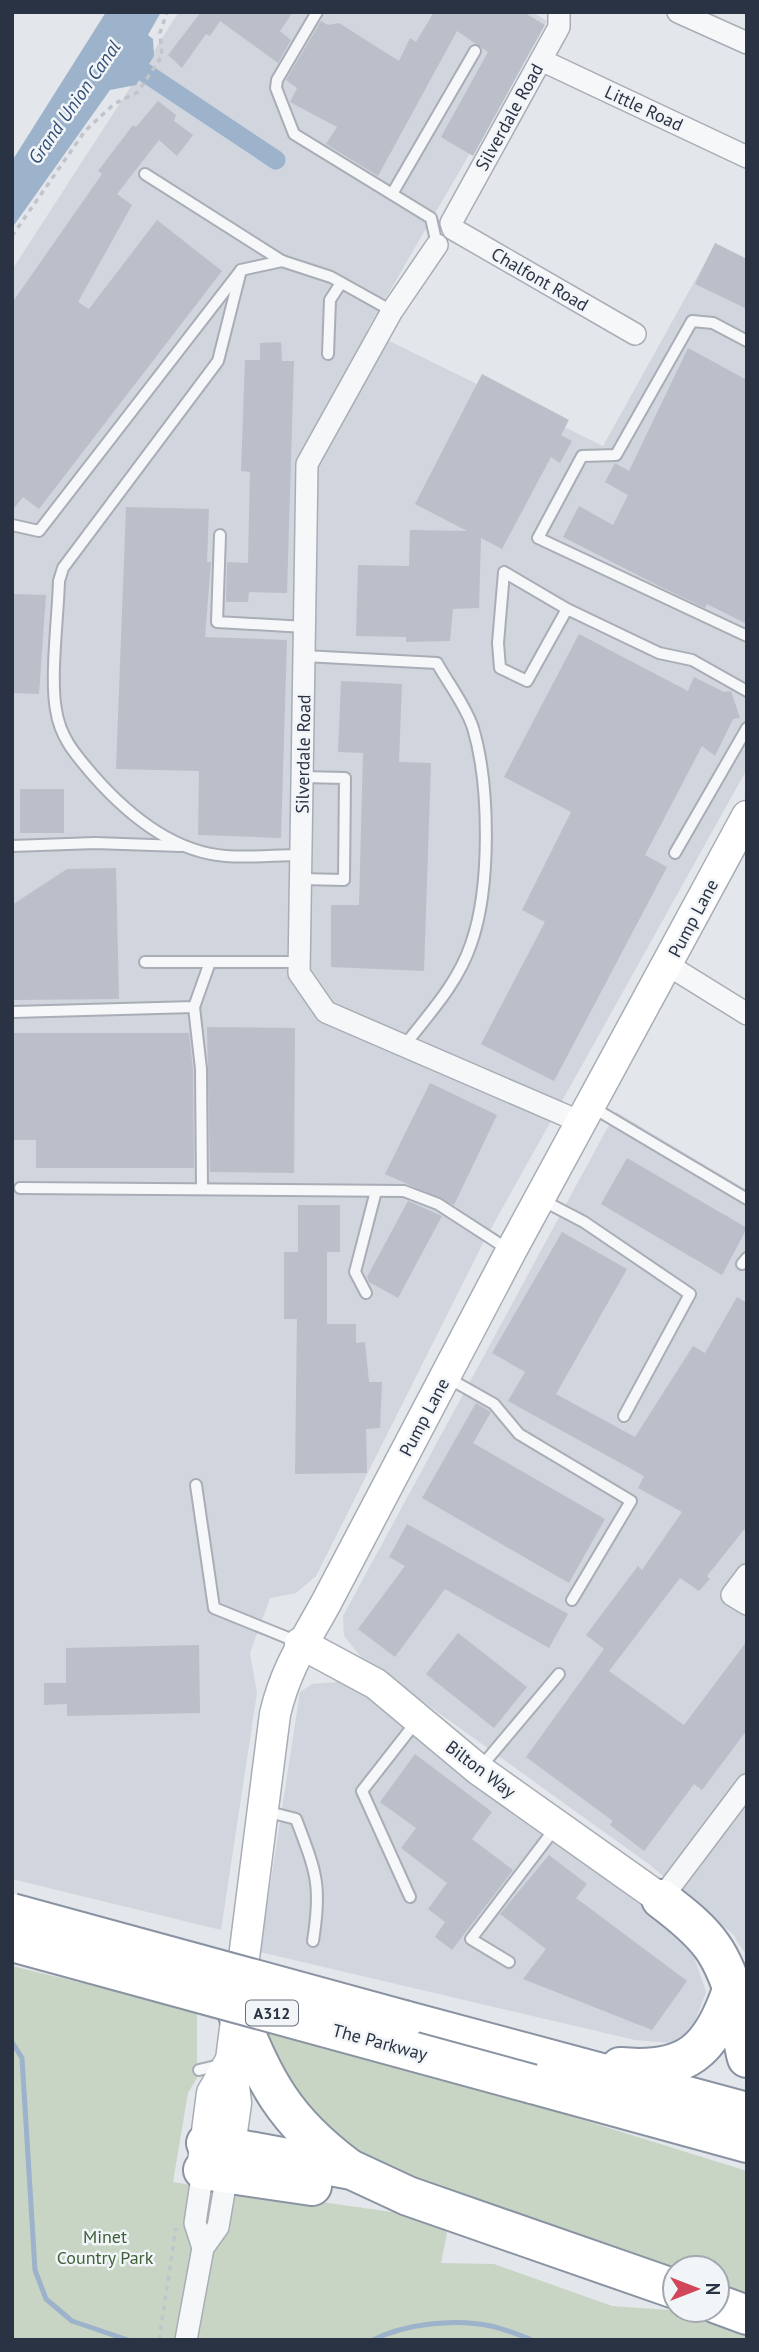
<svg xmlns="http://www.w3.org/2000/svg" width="759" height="2352" font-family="'PT Sans',sans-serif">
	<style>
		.built { fill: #d1d5dd }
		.green { fill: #c8d5c4 }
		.water { fill: #9db2cb }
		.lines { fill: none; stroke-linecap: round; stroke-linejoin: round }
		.stream { stroke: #9db2cb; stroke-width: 5 }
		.canal { stroke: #9db2cb; stroke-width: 19 }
		.building { fill: #babfc9 }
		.lane-casing { stroke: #a8adb6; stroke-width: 14 }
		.street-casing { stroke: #a8adb6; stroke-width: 24 }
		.secondary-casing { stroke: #a8adb6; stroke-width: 33 }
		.highway-casing { stroke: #8a93a2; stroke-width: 42 }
		.path { stroke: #c1c4ca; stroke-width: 3.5; stroke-dasharray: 5 5; stroke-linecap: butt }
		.lane { stroke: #f6f7f9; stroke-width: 10 }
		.street { stroke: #f6f7f9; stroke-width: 21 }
		.secondary { stroke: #fff; stroke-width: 30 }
		.highway { stroke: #fff; stroke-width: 38 }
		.highway-bridge-casing { stroke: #8a93a2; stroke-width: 42; stroke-linecap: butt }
		.highway-bridge { stroke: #fff; stroke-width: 38 }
		.labels { text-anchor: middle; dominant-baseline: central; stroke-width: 5; stroke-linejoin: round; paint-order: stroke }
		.shield { fill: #f2f5f8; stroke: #666d7a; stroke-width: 2 }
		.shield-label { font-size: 16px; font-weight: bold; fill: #2a3344 }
		.street-label { font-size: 18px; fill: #2a3344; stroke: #f2f5f8 }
		.park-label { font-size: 18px; fill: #3e6037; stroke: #f2f5f8 }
		.water-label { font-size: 19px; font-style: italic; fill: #335079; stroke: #f2f5f8 }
	</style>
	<rect width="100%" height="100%" fill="#e3e6eb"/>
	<g class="built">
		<path d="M179 12H532L547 21 367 330 603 446 712 250 747 266V769L483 1243 316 1576 296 1593 270 1598 250 1653 257 1693 221 1930 12 1879V270Z"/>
		<path d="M616 1112 747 1190V1957L733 1934 650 1865 361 1657 344 1636 343 1616Z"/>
		<path d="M338 1682 368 1694 667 1926 692 1951 706 1992 692 2029 672 2043 635 2040 260 1952 300 1692 312 1684Z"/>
	</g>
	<g class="green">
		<path d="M12 1966 197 2011V2078L188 2093 173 2182 256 2196H279L434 2218 447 2233 441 2263 494 2264 612 2306 698 2312 747 2333V2340H12Z"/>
		<path d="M253 2027 551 2110 747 2171V2300L717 2289V2268H675V2274L385 2170 323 2138Z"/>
	</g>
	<path class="water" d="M106 12H161L148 35 153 39 154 56 136 85 110 90 12 228V161Z"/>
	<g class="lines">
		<g class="stream">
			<path d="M12 2042 22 2058 35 2270 46 2299 72 2321 128 2340"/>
			<path d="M373 2340C404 2324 455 2318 491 2326 505 2329 519 2335 532 2340"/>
		</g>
		<path class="canal" d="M123 58 276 160"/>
	</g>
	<g class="building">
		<path d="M201 12H293L280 31 291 40 278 63 220 21 210 36 206 34 182 68 168 55Z"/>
		<path d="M434 12H523L545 25 473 156 441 137 488 52 457 31 378 176 326 144 337 127 290 102 297 88 286 80 321 21 328 25 339 23 399 61 410 38 416 42Z"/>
		<path d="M158 101 176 115 174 121 193 135 177 156 159 140 117 194 132 205 78 302 89 309 157 220 222 271 39 509 23 497 12 511V303L102 174 98 171 133 125 136 127Z"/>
		<path d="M715 243 747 259V309L695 284Z"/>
		<path d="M281 342 282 361H294L287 593 249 592 248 602H226L227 562 248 563 250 472 241 471 245 360H260V343Z"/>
		<path d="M688 348 747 380V624L707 604 705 608 663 588 563 537 579 506 613 525 628 495 605 482 615 463 629 471Z"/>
		<path d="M482 374 569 420 561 435 572 441 560 463 551 457 502 549 481 538 479 608 453 609 450 641 406 642V637L356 636 358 565 409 566 410 530 467 531 415 504Z"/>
		<path d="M126 507 209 509 207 562H211L205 637 287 640 281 838 198 835 199 771 116 769Z"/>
		<path d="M12 594 46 595 39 694 12 693Z"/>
		<path d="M579 634 688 691 694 677 724 692 731 691 740 718 733 719 715 756 702 746 645 855 667 867 554 1081 481 1044 545 922 522 910 571 812 504 777Z"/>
		<path d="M341 681 402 684 399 762 431 763 424 971 331 967V905H359L363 753 338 752Z"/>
		<rect x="20" y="789" width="44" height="44"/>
		<path d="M116 868 119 999 12 1000V905L67 869Z"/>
		<path d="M207 1027 295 1028 294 1173 210 1172Z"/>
		<path d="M12 1033H189L193 1069 194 1168H36V1140H12Z"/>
		<path d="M430 1083 497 1115 454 1205 385 1174Z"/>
		<path d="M627 1158 747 1228 722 1275 601 1204Z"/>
		<path d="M408 1201 442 1216 398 1298 369 1282 367 1277Z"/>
		<path d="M298 1205H340V1252H327V1324H356V1343L365 1342 369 1382H382L380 1428 366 1429 367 1473 295 1474 297 1319H284V1252H298Z"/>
		<path d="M562 1232 627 1269 556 1394 635 1437 693 1346 705 1353 737 1297 747 1303V1526L707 1576 710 1579 699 1591 680 1578 609 1671 684 1725 747 1641V1730L702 1790 694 1784 644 1851 610 1825 613 1821 526 1757 604 1649 586 1635 638 1566 642 1570 682 1512 638 1488 644 1476 508 1401 525 1372 492 1353Z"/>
		<path d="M476 1403 491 1412 473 1443 605 1519 569 1583 422 1498Z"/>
		<path d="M407 1524 568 1614 549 1648 445 1589 395 1657 358 1629 405 1566 389 1557Z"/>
		<path d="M458 1633 527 1687 494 1728 426 1674Z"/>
		<path d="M199 1645 200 1713 67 1716V1704L44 1705V1683H66V1648Z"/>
		<path d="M415 1754 492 1812 472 1839 513 1870 452 1950 435 1937 445 1922 428 1909 447 1883 401 1848 416 1828 380 1802Z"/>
		<path d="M549 1855 587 1884 576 1898 687 1981 652 2030 523 1979 546 1949 500 1914Z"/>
	</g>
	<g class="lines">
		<defs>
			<g id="lane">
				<path d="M317 12 277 80 276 88 294 134 431 218 437 245"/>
				<path d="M145 174 282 261"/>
				<path d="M392 194 475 51"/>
				<path d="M241 270 218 361 63 568 59 581C58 617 50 677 56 710 60 737 75 754 92 774 126 813 172 852 226 856 251 858 276 855 301 855"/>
				<path d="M747 341 713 323 692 321 616 455 582 456 538 538 747 636"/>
				<path d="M328 354 330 300 341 283"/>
				<path d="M12 525 39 531 241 270 282 261 331 277 392 311"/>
				<path d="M220 535 217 622 305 627"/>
				<path d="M567 609 527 681 500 668 498 643 504 572 567 609 659 653 692 660 747 691"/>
				<path d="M304 656 437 663C448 683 466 706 473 728 490 785 491 888 471 944 458 983 429 1014 404 1046"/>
				<path d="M12 846 95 843 181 846"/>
				<path d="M675 853 747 728"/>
				<path d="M301 879 344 880 345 778 302 777"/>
				<path d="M145 962H299"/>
				<path d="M194 1007 201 1069 202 1189"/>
				<path d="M13 1012 194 1007 210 962"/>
				<path d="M592 1107 747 1199"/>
				<path d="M20 1188 404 1191 438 1204 509 1250"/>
				<path d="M540 1199 584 1222 690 1294 624 1416"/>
				<path d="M742 1264 747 1258"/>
				<path d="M366 1293 355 1272 376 1191"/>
				<path d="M448 1378 494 1404 519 1434 631 1501 572 1600"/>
				<path d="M196 1485 214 1608 298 1642"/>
				<path d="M480 1768 559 1674"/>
				<path d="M265 1811 296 1819C316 1872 322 1884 313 1941"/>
				<path d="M410 1897 362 1791 416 1722"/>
				<path d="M509 1962 471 1939 556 1827"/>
				<path d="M199 2070 220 2065"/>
			</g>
			<g id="street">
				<path d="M559 12V27L451 223 453 229 635 334"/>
				<path d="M678 12 747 43"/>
				<path d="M541 60 747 157"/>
				<path d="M437 245 392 311 307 464 299 973 326 1012 583 1123"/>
				<path d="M668 965 747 1014"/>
				<path d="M747 1575 732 1595 747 1604"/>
				<path d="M661 1899 747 1785"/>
				<path d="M203 2170 195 2223 203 2248"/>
				<path d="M186 2340 203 2248 218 2227 227 2174"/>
			</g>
			<g id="secondary">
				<path d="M300 1643 376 1684 479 1770 661 1899"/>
				<path d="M203 2162 212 2093 231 2060"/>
				<path d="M227 2168 236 2103 231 2060 275 1714C286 1668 304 1643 326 1603L511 1251 747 816"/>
			</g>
			<g id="highway">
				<path d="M661 1899C709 1935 723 1952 739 2010 743 2026 742 2043 747 2058"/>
				<path d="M237 2012C265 2082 284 2120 347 2167"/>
				<path d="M404 2020 747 2112"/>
				<path d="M620 2067C687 2073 711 2051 732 1990"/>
				<path d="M532 2084 747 2143"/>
				<path d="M206 2143 352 2170 408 2196 675 2289"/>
				<path d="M203 2170 312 2186"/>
				<path d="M717 2304 747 2315"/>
			</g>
		</defs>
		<use href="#lane" class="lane-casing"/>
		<use href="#street" class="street-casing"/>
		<use href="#secondary" class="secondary-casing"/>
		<use href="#highway" class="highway-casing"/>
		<g class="path">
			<path d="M12 236 85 131 114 104 138 92 162 56 160 33 167 12"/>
			<path d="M159 2340 176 2228"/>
		</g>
		<use href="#lane" class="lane"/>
		<use href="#street" class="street"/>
		<use href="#secondary" class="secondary"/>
		<use href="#highway" class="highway"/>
		<defs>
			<g id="highway-bridge">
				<path d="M12 1913 404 2020"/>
				<path d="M12 1942 532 2084"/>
			</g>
		</defs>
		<use href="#highway-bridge" class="highway-bridge-casing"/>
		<use href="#highway-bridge" class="highway-bridge"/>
	</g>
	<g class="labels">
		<rect class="shield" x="246" y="2000.5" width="52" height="25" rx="5"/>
		<g class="shield-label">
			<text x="272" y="2013">A312</text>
		</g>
		<g class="street-label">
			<text transform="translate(644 108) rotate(25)">Little Road</text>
			<text transform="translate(509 117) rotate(-61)">Silverdale Road</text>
			<text transform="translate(540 279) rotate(30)">Chalfont Road</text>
			<text transform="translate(303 754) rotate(-89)">Silverdale Road</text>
			<text transform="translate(693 918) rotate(-62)">Pump Lane</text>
			<text transform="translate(424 1417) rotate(-62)">Pump Lane</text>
			<text transform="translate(481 1769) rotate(37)">Bilton Way</text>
			<text transform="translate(380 2042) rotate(15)">The Parkway</text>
		</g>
		<g class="park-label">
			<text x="105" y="2236">Minet<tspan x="105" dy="21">Country Park</tspan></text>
		</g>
		<g class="water-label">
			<text transform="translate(74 102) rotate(-55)">Grand Union Canal</text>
		</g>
	</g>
	<rect width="759" height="2352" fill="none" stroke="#2a3344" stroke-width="28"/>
	<g transform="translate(696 2289) rotate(90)"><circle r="33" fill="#f2f5f8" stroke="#a2a7b0" stroke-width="2"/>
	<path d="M0-5L12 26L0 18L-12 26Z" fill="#d14658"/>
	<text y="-10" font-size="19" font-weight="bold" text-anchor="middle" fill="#2a3344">N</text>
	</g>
</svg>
